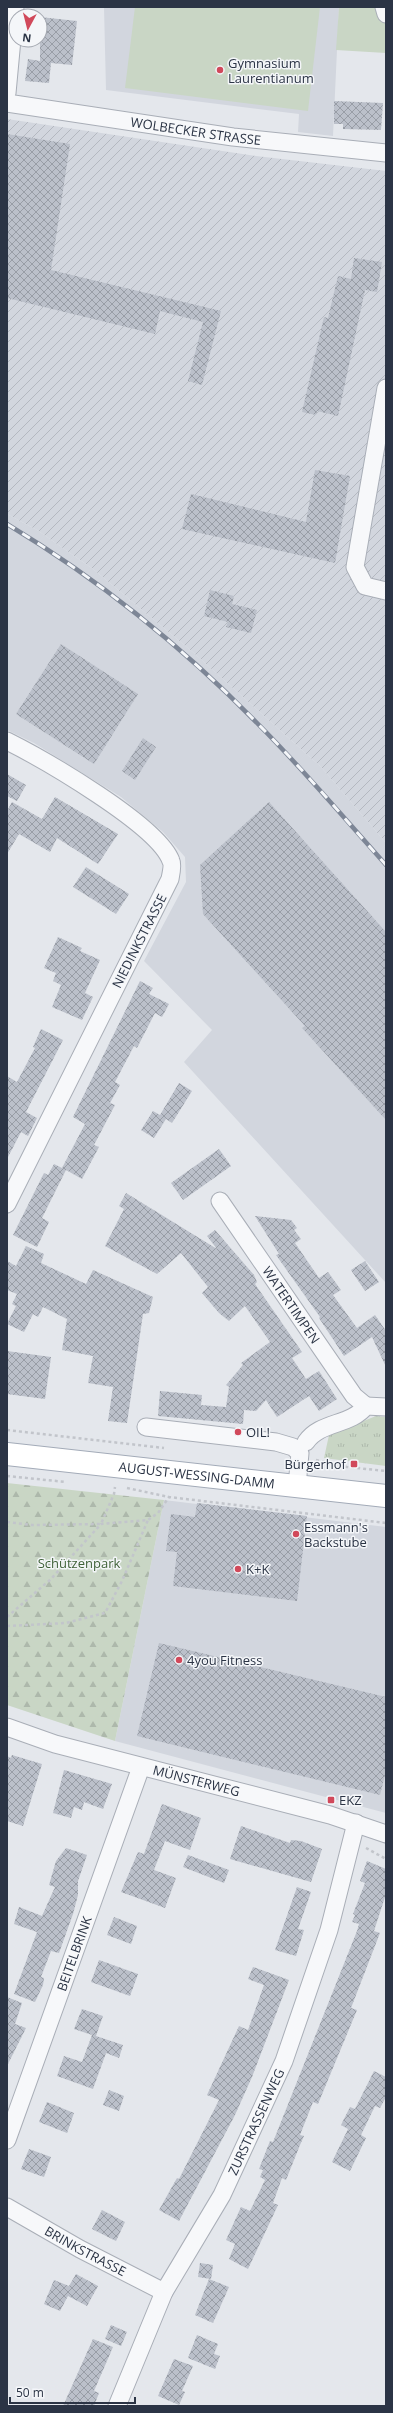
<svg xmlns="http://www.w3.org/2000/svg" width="393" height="2413" font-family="'Open Sans',sans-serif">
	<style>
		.built { fill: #d2d6de }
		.industrial { fill: url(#industrial-furrows) }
		.grass { fill: url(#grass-tufts) }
		.forest { fill: url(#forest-firs) }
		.pitch { fill: #c9d6c5 }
		.building { fill: url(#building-cross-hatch) }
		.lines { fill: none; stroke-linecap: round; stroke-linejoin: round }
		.minor-casing { stroke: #a9aeb7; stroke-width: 19 }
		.major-casing { stroke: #a3abb8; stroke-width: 24 }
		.path { stroke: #c2c5cb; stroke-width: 2.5; stroke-dasharray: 3 3; stroke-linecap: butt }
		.minor { stroke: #f7f8fa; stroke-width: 17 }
		.major { stroke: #fff; stroke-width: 22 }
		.rail-casing { stroke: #7d8696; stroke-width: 4.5 }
		.rail { stroke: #f4f6f9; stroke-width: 3; stroke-dasharray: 9; stroke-linecap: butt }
		.poi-dot { fill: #d1495b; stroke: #f4f6f9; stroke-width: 1.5 }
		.labels { text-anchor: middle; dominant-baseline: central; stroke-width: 3; stroke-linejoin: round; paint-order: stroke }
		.poi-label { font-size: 13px; fill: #2b3445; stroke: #f4f6f9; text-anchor: start }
		.street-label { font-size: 13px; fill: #2b3445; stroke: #f4f6f9 }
		.park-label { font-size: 13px; fill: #3f6138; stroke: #f4f6f9 }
	</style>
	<defs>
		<pattern id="industrial-furrows" width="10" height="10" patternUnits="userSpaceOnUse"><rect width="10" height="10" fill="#d2d6de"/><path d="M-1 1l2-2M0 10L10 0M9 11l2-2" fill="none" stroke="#b4b8c0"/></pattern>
		<pattern id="grass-tufts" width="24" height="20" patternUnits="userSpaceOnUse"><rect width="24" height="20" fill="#c9d6c5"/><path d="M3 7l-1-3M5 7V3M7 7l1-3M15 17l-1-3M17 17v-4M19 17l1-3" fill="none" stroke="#adb8ab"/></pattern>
		<pattern id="forest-firs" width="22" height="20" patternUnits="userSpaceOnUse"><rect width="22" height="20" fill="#c9d6c5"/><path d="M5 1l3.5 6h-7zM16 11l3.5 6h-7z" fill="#adb8ab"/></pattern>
		<pattern id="building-cross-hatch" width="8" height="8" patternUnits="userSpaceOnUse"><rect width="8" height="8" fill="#bbc0ca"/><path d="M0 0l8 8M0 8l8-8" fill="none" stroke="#989da6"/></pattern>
	</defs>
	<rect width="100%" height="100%" fill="#e4e7ec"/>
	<g class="built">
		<path d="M104 7H339L333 136 298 132 299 114 106 90Z"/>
		<path d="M7 514 37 530 93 569 195 654 321 767 386 843V1283L184 1062 212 1030 144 961 186 882 185 857 163 832 121 797 34 743 7 730Z"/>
		<path d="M164 1500 386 1527V1813L115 1741Z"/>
	</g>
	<path class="industrial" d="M7 119 256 156 386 171V843L321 767 195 654 93 569 37 530 7 514Z"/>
	<path class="grass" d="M376 1416 386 1417V1466L324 1458 329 1435Z"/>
	<path class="forest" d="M7 1483 164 1500 115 1741 7 1705Z"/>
	<g class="pitch">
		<path d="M135 7H320L308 111 125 88Z"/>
		<path d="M339 7H386V53L336 50Z"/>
	</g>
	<g class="building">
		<path d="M40 17 77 21 72 65 51 63 49 83 25 81 28 59 40 61Z"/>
		<path d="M334 101 383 103 381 130 343 129V124H334Z"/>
		<path d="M7 134 70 144 51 270 221 311 202 385 188 381 203 322 160 311 155 334 7 298Z"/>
		<path d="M354 258 382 262 377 292 365 290 338 416 317 411 316 415 302 412 324 317 328 318 338 276 351 279Z"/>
		<path d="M315 470 350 476 335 563 182 529 191 494 306 522Z"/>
		<path d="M210 590 234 596 232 604 257 610 251 633 226 627 228 622 204 616Z"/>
		<path d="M61 644 138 694 94 764 16 714Z"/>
		<path d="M143 738 156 747 135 780 122 771Z"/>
		<path d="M7 774 26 785 17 801 7 796Z"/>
		<path d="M55 797 118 834 98 864 57 838 50 852 19 834 7 854V811L12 802 42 819Z"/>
		<path d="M269 802 386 932V1120L302 1028 305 1026 203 914 200 865Z"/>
		<path d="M86 867 129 894 116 914 73 887Z"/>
		<path d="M58 937 82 948 80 951 100 960 85 993 93 997 82 1020 52 1007 61 985 53 981 56 973 44 968Z"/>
		<path d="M140 981 153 988 149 994 169 1004 162 1017 155 1013 137 1048 134 1046 115 1082 120 1085 110 1103 115 1105 94 1145 99 1147 82 1179 66 1170 42 1218 49 1222 37 1247 13 1235 44 1173 48 1175 54 1164 62 1168 85 1124 73 1117Z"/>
		<path d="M41 1029 63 1040 26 1112 37 1118 28 1136 21 1132 7 1159V1076L17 1082 35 1048 33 1047Z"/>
		<path d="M179 1083 192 1091 172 1123 166 1119 154 1138 141 1130 153 1111 160 1115Z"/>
		<path d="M219 1149 231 1166 183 1200 171 1183Z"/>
		<path d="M126 1193 217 1249 207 1236 215 1230 254 1275 257 1282 255 1284 302 1352 292 1358 306 1379 319 1371 337 1399 319 1411 309 1396 277 1417 266 1400 256 1411 244 1410 243 1424 158 1416 160 1391 202 1395 201 1405 226 1407 229 1387 226 1385 243 1365 241 1363 270 1342 245 1306 229 1321 219 1313 202 1293 208 1287 181 1253 157 1274 105 1246 124 1209 119 1206Z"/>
		<path d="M255 1216 291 1220 297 1228 294 1230 301 1239 295 1243 319 1278 328 1272 341 1290 333 1295 357 1328 375 1315 386 1331V1367L372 1337 344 1356 319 1318 320 1317 276 1255 279 1254Z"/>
		<path d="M26 1246 44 1254 41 1263 86 1284 93 1270 153 1297 149 1313 143 1314 127 1423 108 1421 113 1387 88 1383 93 1356 62 1350 67 1319 43 1307 38 1317 33 1314 24 1332 7 1324 16 1306 12 1304 17 1294 7 1290V1261L16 1266Z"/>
		<path d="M365 1261 379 1282 365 1291 351 1270Z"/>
		<path d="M7 1351 51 1357 45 1399 7 1394Z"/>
		<path d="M197 1503 307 1516 297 1601 173 1586 177 1552 166 1551 171 1514 195 1517Z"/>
		<path d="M159 1643 386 1697V1771L380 1795 137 1736Z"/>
		<path d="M12 1755 42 1764 23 1826 7 1821V1756L11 1758Z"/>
		<path d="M64 1770 112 1784 103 1809 84 1802 82 1810 74 1807 71 1818 53 1813Z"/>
		<path d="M162 1804 201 1818 190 1850 165 1841 154 1870 176 1878 165 1908 121 1892 138 1852 144 1854Z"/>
		<path d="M241 1826 290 1843 291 1840 301 1841 322 1849 311 1882 230 1859Z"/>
		<path d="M66 1848 87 1855 78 1881V1895L73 1914 59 1953 51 1951 41 1977 44 1978 43 1985 35 2002 14 1994 37 1932 14 1924 19 1907 42 1916 55 1887 49 1885 56 1861Z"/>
		<path d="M188 1855 229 1870 224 1883 183 1867Z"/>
		<path d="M367 1861 386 1869V1894L374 1931 380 1933 351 2008 357 2010 318 2104 313 2102 300 2135 304 2136 300 2145 286 2180 282 2178 273 2203 278 2205 248 2269 229 2259 235 2244 226 2240 241 2207 250 2211 265 2180 260 2177 263 2170 259 2169 270 2141 273 2142 357 1931 359 1924 352 1922 355 1915 353 1914 365 1883 360 1881Z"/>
		<path d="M297 1887 311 1892 298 1929 304 1930 296 1956 275 1950Z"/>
		<path d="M114 1917 137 1926 131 1944 107 1935Z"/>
		<path d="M99 1960 138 1974 130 1996 91 1982Z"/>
		<path d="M253 1967 289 1980 252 2077 235 2115 179 2221 159 2210 177 2178 179 2179 219 2100 207 2095 239 2026 248 2030 264 1985 248 1979Z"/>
		<path d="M7 1997 22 2003 15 2024 26 2028 7 2066Z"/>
		<path d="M82 2009 103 2016 96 2036 123 2045 119 2058 106 2053 93 2089 57 2076 64 2056 82 2062 92 2035 74 2029Z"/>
		<path d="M374 2071 386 2077V2097L380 2108 375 2106 361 2135 366 2138 350 2171 332 2162 348 2129 341 2125 350 2107 355 2109Z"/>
		<path d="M109 2090 124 2096 119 2111 103 2105Z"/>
		<path d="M47 2102 74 2113 67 2133 39 2122Z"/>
		<path d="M29 2149 51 2157 44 2177 21 2169Z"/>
		<path d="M102 2210 125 2222 116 2241 92 2229Z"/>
		<path d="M200 2263 213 2265 211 2279 198 2277Z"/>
		<path d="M76 2274 98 2286 87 2306 68 2296 60 2311 44 2304 54 2280 69 2286Z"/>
		<path d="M209 2279 229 2287 213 2323 195 2315Z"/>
		<path d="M111 2325 127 2332 121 2346 105 2339Z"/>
		<path d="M197 2335 218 2344 214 2354 220 2356 215 2369 188 2358Z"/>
		<path d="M93 2339 113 2347 94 2391 99 2393 94 2406H63Z"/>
		<path d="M174 2359 193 2366 182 2391 185 2392 179 2405 158 2396Z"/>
	</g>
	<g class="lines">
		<defs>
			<g id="minor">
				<path d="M384 7 386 14"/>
				<path d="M7 93 15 7"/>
				<path id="s1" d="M7 103 233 137 386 153"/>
				<path d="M386 388 355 567 365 586 386 591"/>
				<path d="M7 741C43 759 158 825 171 861 173 865 171 874 170 879L7 1204"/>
				<path id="s2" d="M220 1201 354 1396 366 1406"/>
				<path d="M146 1427 276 1442 293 1447 300 1453 297 1486"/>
				<path d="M306 1442C320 1421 351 1426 366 1406L386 1407"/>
				<path id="s3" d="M7 1727 55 1744 330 1815 386 1834"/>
				<path id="s4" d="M7 2140 141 1767"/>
				<path id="s5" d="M7 2207 80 2249 164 2292"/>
				<path id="s6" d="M117 2406 164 2292 222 2195 284 2061 329 1930 356 1823"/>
			</g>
			<g id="major">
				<path id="s7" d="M7 1454 386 1496"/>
			</g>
		</defs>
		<use href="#minor" class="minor-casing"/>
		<use href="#major" class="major-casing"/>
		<g class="path">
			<path d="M7 1430 164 1448"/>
			<path d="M316 1460 347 1467 386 1471"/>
			<path d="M7 1476 66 1482"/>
			<path d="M127 1488 169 1497 386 1523"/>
			<path d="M7 1522 32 1525 101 1524 114 1494 115 1487"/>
			<path d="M7 1617 51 1579 101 1524 148 1520 158 1513 169 1497"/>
			<path d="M7 1626 66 1623 105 1613 122 1581 148 1520"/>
			<path d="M366 1848 386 1859"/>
		</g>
		<use href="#minor" class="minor"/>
		<use href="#major" class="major"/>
		<defs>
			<path id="rail" d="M7 524C98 579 184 648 258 724 303 769 344 818 386 865"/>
		</defs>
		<use href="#rail" class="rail-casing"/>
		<use href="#rail" class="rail"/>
	</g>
	<g class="poi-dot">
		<circle cx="220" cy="70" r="4"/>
		<circle cx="238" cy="1432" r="4"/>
		<rect x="350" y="1460" width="8" height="8" rx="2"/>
		<circle cx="296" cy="1534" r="4"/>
		<circle cx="238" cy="1569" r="4"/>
		<circle cx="179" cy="1660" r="4"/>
		<rect x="327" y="1796" width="8" height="8" rx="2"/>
	</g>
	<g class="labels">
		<g class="poi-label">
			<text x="228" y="63">Gymnasium<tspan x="228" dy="15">Laurentianum</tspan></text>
			<text x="246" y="1432">OIL!</text>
			<text x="346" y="1464" text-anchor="end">Bürgerhof</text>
			<text x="304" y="1527">Essmann's<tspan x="304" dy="15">Backstube</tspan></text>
			<text x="246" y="1569">K+K</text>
			<text x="187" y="1660">4you Fitness</text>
			<text x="339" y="1800">EKZ</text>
		</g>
		<g class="street-label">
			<text stroke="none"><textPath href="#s1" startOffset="191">WOLBECKER STRASSE</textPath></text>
			<text transform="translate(139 941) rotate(-63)">NIEDINKSTRASSE</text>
			<text stroke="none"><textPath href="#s2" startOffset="126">WATERTIMPEN</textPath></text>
			<text stroke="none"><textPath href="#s7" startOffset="191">AUGUST-WESSING-DAMM</textPath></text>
			<text stroke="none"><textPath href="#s3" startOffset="197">MÜNSTERWEG</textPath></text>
			<text stroke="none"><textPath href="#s4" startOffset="198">BEITELBRINK</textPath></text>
			<text stroke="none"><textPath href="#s6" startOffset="317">ZURSTRASSENWEG</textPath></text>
			<text stroke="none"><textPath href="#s5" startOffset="90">BRINKSTRASSE</textPath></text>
		</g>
		<g class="park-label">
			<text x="79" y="1563">Schützenpark</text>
		</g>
	</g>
	<rect width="393" height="2413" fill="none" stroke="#2b3445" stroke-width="16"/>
	<g transform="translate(28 28) rotate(187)"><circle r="19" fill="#f4f6f9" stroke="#a4a8b1"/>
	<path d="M0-3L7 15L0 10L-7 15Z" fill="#d1495b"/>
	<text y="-6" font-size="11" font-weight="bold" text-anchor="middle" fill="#2b3445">N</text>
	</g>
	<path d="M10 2397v6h125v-6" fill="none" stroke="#2b3445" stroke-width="2"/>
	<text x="16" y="2397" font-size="12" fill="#2b3445" stroke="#f4f6f9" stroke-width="3" paint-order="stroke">50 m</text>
</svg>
